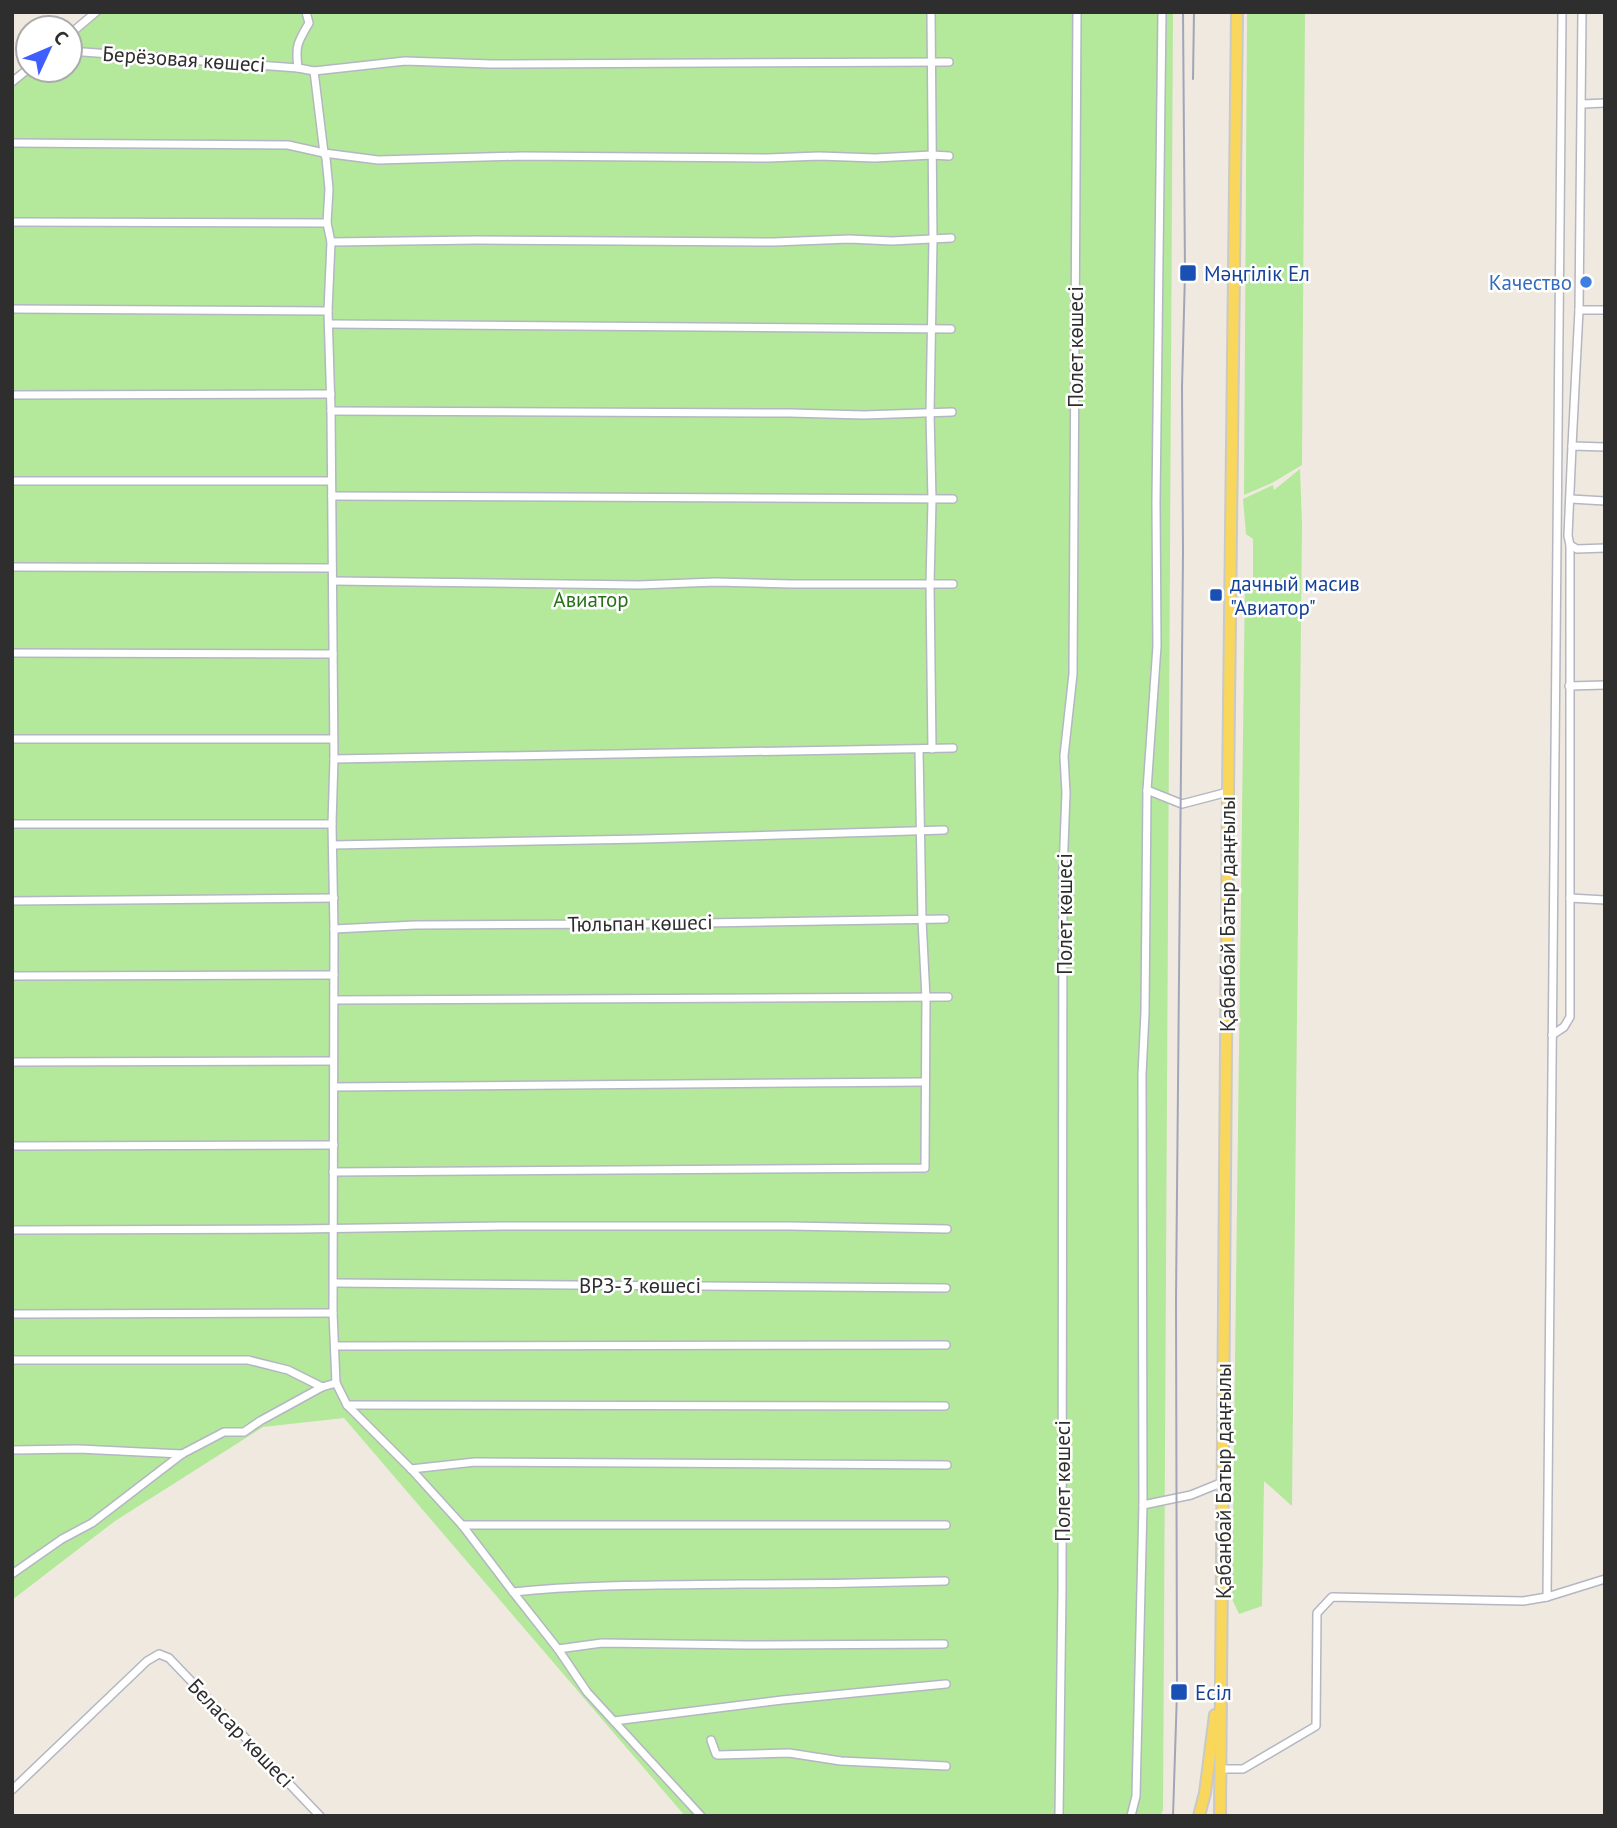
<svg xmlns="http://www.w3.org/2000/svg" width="1617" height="1828" font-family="'PT Sans',sans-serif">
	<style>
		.green { fill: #b4e89b }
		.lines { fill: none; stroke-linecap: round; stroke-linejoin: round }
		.minor-casing { stroke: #b4b6c2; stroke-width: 10 }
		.primary-casing { stroke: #c9c9c9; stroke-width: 14 }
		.minor { stroke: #fff; stroke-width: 7 }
		.primary { stroke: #f8d75c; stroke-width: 10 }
		.tram { stroke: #a2a5b9; stroke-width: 2 }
		.transit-dot { fill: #1a4fb4; stroke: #fff; stroke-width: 2.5 }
		.shop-dot { fill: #3f7fe0; stroke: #fff; stroke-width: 2.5 }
		.labels { text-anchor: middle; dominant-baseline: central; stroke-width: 5; stroke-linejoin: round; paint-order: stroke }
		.street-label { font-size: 21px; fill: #2e2e2e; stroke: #fff }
		.transit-label { font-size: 21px; fill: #164399; stroke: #fff; text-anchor: start }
		.shop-label { font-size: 21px; fill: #366cbe; stroke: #fff; text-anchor: end }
		.park-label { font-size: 21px; fill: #287117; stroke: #fff }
	</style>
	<rect width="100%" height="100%" fill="#f0e9e0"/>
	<g class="green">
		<path d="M92 12H1173L1163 1810 1160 1816H685L344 1418 263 1427 115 1521 12 1600V78L28 65V70H70V30Z"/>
		<path d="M1247 12H1305L1302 465 1272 483 1244 495Z"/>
		<path d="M1300 469 1302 524 1292 1506 1264 1481 1262 1606 1239 1614 1232 1599 1245 579H1253V539L1246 534 1243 499 1273 485 1274 490Z"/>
	</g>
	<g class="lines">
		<defs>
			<g id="minor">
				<path d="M306 12 309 23C298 42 295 45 298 68L314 71 405 61 491 64 949 62"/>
				<path d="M931 12 933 240 930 413 932 500 930 585 932 749"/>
				<path d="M70 34 96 12"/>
				<path d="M70 51 298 68"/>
				<path d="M314 71 324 153 326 158 329 189 327 223 331 242 328 311 331 411 334 759 332 824 334 929 333 1313 336 1383 347 1405 411 1469 462 1525 513 1592 558 1649 587 1692 701 1816"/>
				<path d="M12 82 28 69"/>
				<path d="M1582 104 1605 103"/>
				<path d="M12 143 288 145 324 153 378 160 522 156 768 158 819 156 875 158 932 155 949 156"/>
				<path d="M12 222 327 223"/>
				<path d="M331 242 477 240 774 242 849 239 892 241 951 238"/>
				<path d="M12 309 328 311"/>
				<path d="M1579 310H1605"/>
				<path d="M330 324 951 329"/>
				<path d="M12 395 331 394"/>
				<path d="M331 411 790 413 864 415 952 412"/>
				<path d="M1572 446 1579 310 1582 12"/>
				<path d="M1605 447 1572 446 1568 536 1570 545 1577 549 1605 548"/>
				<path d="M12 481H331"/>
				<path d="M332 496 953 499"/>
				<path d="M1571 499 1605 501"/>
				<path d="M12 567 332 568"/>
				<path d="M333 581 639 585 715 582 791 584H953"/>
				<path d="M12 653 333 654"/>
				<path d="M1569 686 1605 685"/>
				<path d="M12 739H333"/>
				<path d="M334 759 953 748"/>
				<path d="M1147 790 1182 804 1228 792"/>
				<path d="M12 824H332"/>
				<path d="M333 845 643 839 944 830"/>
				<path d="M1570 898 1605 900"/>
				<path d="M12 901 334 898"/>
				<path d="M334 929 415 925 642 924 945 919"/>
				<path d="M12 976 334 975"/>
				<path d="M334 1000 948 997"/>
				<path d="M1552 1035 1564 1027 1570 1017V545"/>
				<path d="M12 1062 333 1061"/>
				<path d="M334 1087 924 1082"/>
				<path d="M12 1146 334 1145"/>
				<path d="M333 1172 925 1168 926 998 922 920 919 750"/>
				<path d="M12 1230 299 1229 503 1226H790L947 1229"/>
				<path d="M334 1283 946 1288"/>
				<path d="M12 1314 333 1313"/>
				<path d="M335 1346 946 1345"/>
				<path d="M12 1360H248L288 1370 322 1387"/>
				<path d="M347 1405 945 1406"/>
				<path d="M12 1450 79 1449 182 1454"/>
				<path d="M411 1469 475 1462 947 1465"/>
				<path d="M1143 1505 1191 1495 1223 1482"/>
				<path d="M462 1525H946"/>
				<path d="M12 1574 62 1539 92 1523 182 1454 224 1432H244L260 1421 322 1387 336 1383"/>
				<path d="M513 1592C590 1584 665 1585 742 1584 810 1584 877 1583 945 1581"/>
				<path d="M1547 1597 1605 1579"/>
				<path d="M558 1649 602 1643 746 1645 944 1644"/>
				<path d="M614 1721 782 1700 946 1684"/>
				<path d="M711 1740 716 1754 718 1755 789 1753 841 1761 946 1766"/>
				<path d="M1221 1769H1243L1316 1726 1317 1613 1332 1597 1523 1601 1547 1597 1562 12"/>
				<path d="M12 1790 147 1661 159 1654 169 1658 320 1816"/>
				<path d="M1059 1816 1062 1591 1063 872 1066 793 1064 756 1073 674 1077 12"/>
				<path d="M1131 1816 1136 1796 1143 1505 1142 1075 1145 1013 1147 790 1157 646 1156 502 1162 12"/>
			</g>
			<g id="primary">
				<path d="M1199 1816 1205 1793 1215 1715"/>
				<path d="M1220 1816 1228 792 1237 12"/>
			</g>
		</defs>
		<use href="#minor" class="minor-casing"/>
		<use href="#primary" class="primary-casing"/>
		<use href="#minor" class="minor"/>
		<use href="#primary" class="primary"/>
		<g class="tram">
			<path d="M1193 79 1194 12"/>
			<path d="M1173 1816 1177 1692 1176 1300 1183 552 1182 387 1185 273 1183 12"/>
		</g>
	</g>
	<g class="transit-dot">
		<rect x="1179" y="264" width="18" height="18" rx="3.5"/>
		<rect x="1209" y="588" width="14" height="14" rx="3.5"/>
		<rect x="1170" y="1683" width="18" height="18" rx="3.5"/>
	</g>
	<circle class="shop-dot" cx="1586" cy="282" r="7"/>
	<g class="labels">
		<g class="street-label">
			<text transform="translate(184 59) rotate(4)">Берёзовая көшесі</text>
			<text transform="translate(1075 347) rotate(-90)">Полет көшесі</text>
			<text transform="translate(1064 914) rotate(-90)">Полет көшесі</text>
			<text transform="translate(1227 914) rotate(-90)">Қабанбай Батыр даңғылы</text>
			<text transform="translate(640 923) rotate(-1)">Тюльпан көшесі</text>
			<text x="640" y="1285">ВРЗ-3 көшесі</text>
			<text transform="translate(1062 1481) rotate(-90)">Полет көшесі</text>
			<text transform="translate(1223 1481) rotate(-90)">Қабанбай Батыр даңғылы</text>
			<text transform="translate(241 1733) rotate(46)">Беласар көшесі</text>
		</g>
		<g class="transit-label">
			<text x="1204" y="273">Мәңгілік Ел</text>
			<text x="1230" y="583">дачный масив<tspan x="1230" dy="24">"Авиатор"</tspan></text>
			<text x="1195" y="1692">Есіл</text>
		</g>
		<g class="shop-label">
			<text x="1572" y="282">Качество</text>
		</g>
		<g class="park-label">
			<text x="591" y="599">Авиатор</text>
		</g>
	</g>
	<rect width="1617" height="1828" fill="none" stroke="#2e2e2e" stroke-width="28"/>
	<g transform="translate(49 49) rotate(46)"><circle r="33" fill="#ffffff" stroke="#ababab" stroke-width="2"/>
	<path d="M0-5L12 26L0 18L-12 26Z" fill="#3e5eff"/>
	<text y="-10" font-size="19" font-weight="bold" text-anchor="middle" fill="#2e2e2e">С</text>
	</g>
</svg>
